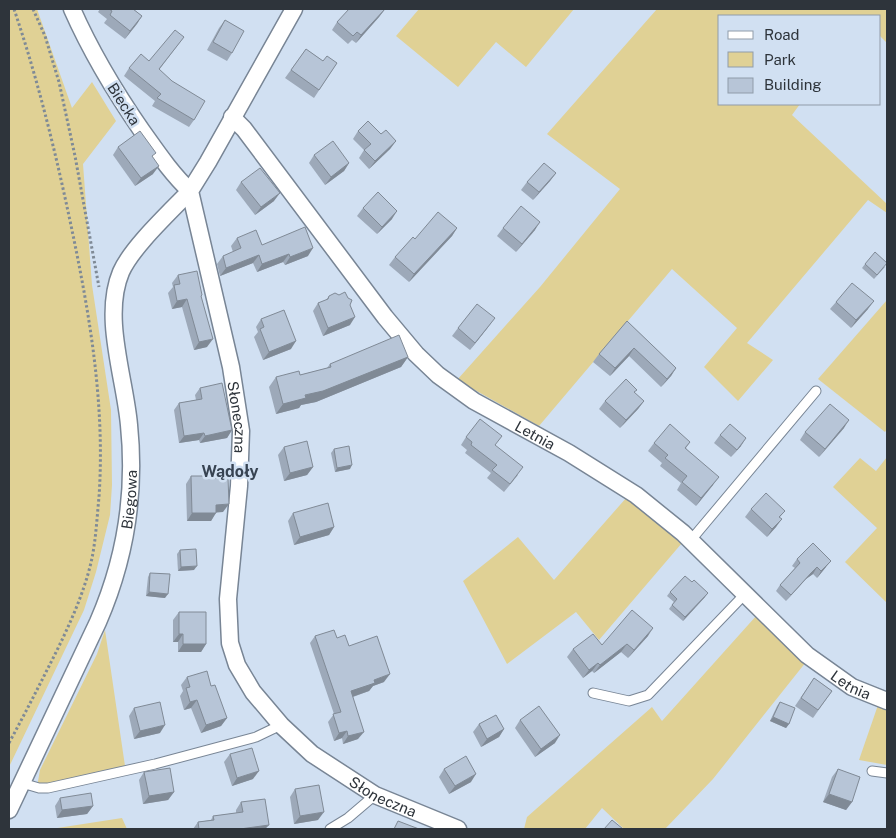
<svg xmlns="http://www.w3.org/2000/svg" width="896" height="838" font-family="'Public Sans',sans-serif">
	<style>
		.green { fill: #e0d195 }
		.lines { fill: none; stroke-linecap: round; stroke-linejoin: round }
		.lane-casing { stroke: #788595; stroke-width: 11 }
		.street-casing { stroke: #788595; stroke-width: 19 }
		.path { stroke: #7f8a96; stroke-width: 3; stroke-dasharray: 2.5 2.5; stroke-linecap: butt }
		.lane { stroke: #fff; stroke-width: 9 }
		.street { stroke: #fff; stroke-width: 16 }
		.wall { fill: #9da9b9 }
		.shaded-wall { fill: #808a96 }
		.building { fill: #b7c5d7; stroke: #808a96 }
		.labels { text-anchor: middle; dominant-baseline: central; stroke-width: 5; stroke-linejoin: round; paint-order: stroke }
		.street-label { font-size: 15px; fill: #2e343b; stroke: #d1e0f2 }
		.neighbourhood-label { font-size: 16px; font-weight: bold; fill: #374352; stroke: #d1e0f2 }
	</style>
	<rect width="100%" height="100%" fill="#d1e0f2"/>
	<g class="green">
		<path d="M9 9H37L72 108 92 82 116 121 83 164 92 285 111 410 112 485 110 515 96 572 84 610 9 767Z"/>
		<path d="M419 9H574L526 67 496 42 458 87 396 36Z"/>
		<path d="M657 9H887V43L880 36V16H720V104H800L792 115 887 204V213L868 200 747 343 773 360 738 401 704 367 737 328 672 269 539 426 457 380 540 287 620 189 547 134Z"/>
		<path d="M887 300V429L885 432 818 379Z"/>
		<path d="M887 457V603L845 562 877 528 833 487 860 458 876 471Z"/>
		<path d="M627 497 682 543 599 640 576 612 507 664 463 581 518 537 554 580Z"/>
		<path d="M757 615 806 662 713 779 665 829H624L602 808 585 829H524L527 817 652 707 662 721Z"/>
		<path d="M105 630 125 766 37 787 40 770 97 654Z"/>
		<path d="M878 705 887 707V765L859 760Z"/>
		<path d="M122 818 127 829H51Z"/>
	</g>
	<g class="lines">
		<defs>
			<g id="lane">
				<path d="M691 540 816 391"/>
				<path d="M593 693 629 701 648 695 745 594"/>
				<path d="M872 771 887 773"/>
				<path d="M22 783 39 788H48L155 764 256 737 281 725"/>
				<path d="M330 829 348 818 375 795"/>
			</g>
			<g id="street">
				<path id="s1" d="M294 9 208 162 190 191 231 367 241 431 239 486 228 599 230 643 237 665 253 692 281 725 312 754 375 795 458 829"/>
				<path id="s2" d="M232 117 244 129 385 317 416 354 438 375 474 401 569 453 636 495 683 533 807 655 852 687 887 701"/>
				<path id="s3" d="M9 810 98 622C125 560 136 493 129 425 125 378 102 317 121 272 132 247 170 212 190 191 171 173 157 152 142 131 115 92 91 52 72 9"/>
			</g>
		</defs>
		<use href="#lane" class="lane-casing"/>
		<use href="#street" class="street-casing"/>
		<g class="path">
			<path d="M33 9 45 36 59 82 75 156 99 287"/>
			<path d="M9 743C22 719 34 696 46 672 64 637 84 596 92 558 96 538 97 517 99 497 105 408 91 322 73 235 57 158 39 83 14 9"/>
		</g>
		<use href="#lane" class="lane"/>
		<use href="#street" class="street"/>
	</g>
	<g class="wall">
		<path d="M100 9H133L142 16 125 39 104 23 107 19 98 12Z"/>
		<path d="M385 9 379 17 356 43 352 40 348 44 332 30 337 22Z"/>
		<path d="M225 20 232 53 227 61 207 50 219 28Z"/>
		<path d="M184 37 159 70 194 120 189 127 152 106 155 101 124 76 129 68 149 61Z"/>
		<path d="M306 49 323 61 337 63 314 98 285 78Z"/>
		<path d="M358 131 381 134 396 141 390 149 369 169 359 158 364 150 353 139Z"/>
		<path d="M118 147 153 157V174L135 186 113 155Z"/>
		<path d="M314 155 349 163 344 171 325 185 309 163Z"/>
		<path d="M556 173 550 181 533 200 521 190 527 182Z"/>
		<path d="M241 182 274 201 255 215 236 190Z"/>
		<path d="M363 208 392 219 377 234 357 216Z"/>
		<path d="M457 228 452 236 409 282 389 265 395 257 415 239Z"/>
		<path d="M503 228 535 230 516 252 497 236Z"/>
		<path d="M237 238 262 245 308 256 285 265 283 262 257 272 253 263 220 276 217 264 223 256 233 252 231 246Z"/>
		<path d="M865 264 885 267 874 279 862 268Z"/>
		<path d="M178 275 202 295 201 297 207 347 194 350 182 307 172 309 168 293 173 287 172 283Z"/>
		<path d="M329 296 350 325 323 336 313 311 318 303 326 300Z"/>
		<path d="M836 302 868 309 851 328 830 309Z"/>
		<path d="M261 319 291 349 263 360 254 337 258 332 256 327Z"/>
		<path d="M627 321 676 368 671 376 661 387 629 356 610 376 593 362 599 354Z"/>
		<path d="M489 326 470 350 452 336 458 328Z"/>
		<path d="M408 357 401 367 316 402 301 405 299 408 276 414 269 387 276 377 300 375 327 368 330 364Z"/>
		<path d="M200 388 232 430 227 438 200 443 199 440 179 443 174 410 179 403 196 400 195 395Z"/>
		<path d="M605 401H644L638 409 620 428 599 409Z"/>
		<path d="M844 428 819 457 800 440 805 432Z"/>
		<path d="M720 435 741 446 731 457 714 443Z"/>
		<path d="M466 437 495 446 518 475 504 492 487 478 491 473 465 453 467 450 461 445Z"/>
		<path d="M690 442 686 448 713 485 696 506 677 490 681 483 660 466 662 463 648 451 654 443Z"/>
		<path d="M284 447 313 467 307 475 284 481 278 455Z"/>
		<path d="M334 449 350 469 335 472 331 453Z"/>
		<path d="M191 476 212 478 223 512H216L211 521H187L186 484Z"/>
		<path d="M751 509 785 511 780 517 776 527 767 537 745 517Z"/>
		<path d="M293 513 334 527 329 535 294 545 288 521Z"/>
		<path d="M180 550 194 570 178 571 177 554Z"/>
		<path d="M797 559 826 567 817 578 813 574 806 579 786 601 776 591 780 585 795 568 792 566Z"/>
		<path d="M150 573 165 598 146 596 148 577Z"/>
		<path d="M670 592 705 597 683 621 669 609 674 602 667 596Z"/>
		<path d="M179 612 206 644 201 652H178V642H173V620Z"/>
		<path d="M315 636 337 638 349 646 384 682 373 686 369 691 353 697 358 739 343 744 342 738 334 741 328 722 334 714 310 643Z"/>
		<path d="M648 636 628 658 621 652 594 673 592 671 583 678 567 657 573 649 602 645Z"/>
		<path d="M187 677 211 686 227 718 221 726 201 733 191 708 184 710 180 696 183 691 181 685Z"/>
		<path d="M814 678 832 691 813 718 795 706Z"/>
		<path d="M780 702 789 724 786 728 770 721 777 706Z"/>
		<path d="M134 708 160 733 134 739 129 716Z"/>
		<path d="M520 720 555 743 535 757 515 728Z"/>
		<path d="M479 724 504 729 499 737 481 747 473 732Z"/>
		<path d="M230 754 253 779 232 786 224 762Z"/>
		<path d="M444 769 471 782 449 794 439 777Z"/>
		<path d="M838 769 852 802 846 810 823 802 832 777Z"/>
		<path d="M144 772 174 792 168 800 143 804 139 780Z"/>
		<path d="M295 789 318 820 294 824 290 797Z"/>
		<path d="M60 798 93 806 87 814 57 818 55 806Z"/>
		<path d="M241 802 269 825 265 829H193L198 822 211 820 213 816 236 813V810Z"/>
	</g>
	<g class="shaded-wall">
		<path d="M385 9 379 17 356 43 361 35Z"/>
		<path d="M142 16 137 24 125 39 130 31Z"/>
		<path d="M396 141 390 149 369 169 375 161Z"/>
		<path d="M349 163 344 171 325 185 331 177Z"/>
		<path d="M159 166 153 174 135 186 141 178Z"/>
		<path d="M556 173 550 181 533 200 539 192Z"/>
		<path d="M280 193 274 201 255 215 261 207Z"/>
		<path d="M397 211 392 219 377 234 382 227Z"/>
		<path d="M540 222 535 230 516 252 522 244Z"/>
		<path d="M457 228 452 236 409 282 414 274Z"/>
		<path d="M313 248 308 256 285 265 290 257Z"/>
		<path d="M289 254 283 262 257 272 262 264Z"/>
		<path d="M259 255 253 263 220 276 226 268Z"/>
		<path d="M187 299 182 307 172 309 177 301Z"/>
		<path d="M874 301 868 309 851 328 856 320Z"/>
		<path d="M355 317 350 325 323 336 328 328Z"/>
		<path d="M495 318 489 326 470 350 475 343Z"/>
		<path d="M213 339 207 347 194 350 199 342Z"/>
		<path d="M296 341 291 349 263 360 269 352Z"/>
		<path d="M634 348 629 356 610 376 615 368Z"/>
		<path d="M408 357 401 367 316 402 301 405 299 408 276 414 283 404Z"/>
		<path d="M676 368 671 376 661 387 667 379Z"/>
		<path d="M644 401 638 409 620 428 626 420Z"/>
		<path d="M849 420 844 428 819 457 825 449Z"/>
		<path d="M232 430 227 438 200 443 205 436Z"/>
		<path d="M204 433 199 440 179 443 184 436Z"/>
		<path d="M746 438 741 446 731 457 737 450Z"/>
		<path d="M352 465 350 469 335 472 337 468Z"/>
		<path d="M313 467 307 475 284 481 290 473Z"/>
		<path d="M719 477 713 485 696 506 701 498Z"/>
		<path d="M229 504 223 512 211 513 216 505Z"/>
		<path d="M192 513H216L211 521H187Z"/>
		<path d="M782 519 776 527 767 537 772 529Z"/>
		<path d="M334 527 329 535 294 545 300 537Z"/>
		<path d="M831 561 826 567 817 578 821 571Z"/>
		<path d="M197 566 194 570 178 571 181 567Z"/>
		<path d="M817 567 813 574 806 579 786 601 791 595 811 573Z"/>
		<path d="M149 592 168 594 165 598 146 596Z"/>
		<path d="M708 593 705 597 683 621 685 617Z"/>
		<path d="M653 628 648 636 628 658 634 650Z"/>
		<path d="M179 634H183L178 642H173Z"/>
		<path d="M183 644H206L201 652H178Z"/>
		<path d="M627 644 621 652 594 673 600 665Z"/>
		<path d="M598 663 592 671 583 678 589 670Z"/>
		<path d="M390 674 384 682 373 686 369 691 346 699 351 691 374 680Z"/>
		<path d="M197 700 191 708 184 710 190 702Z"/>
		<path d="M773 717 789 724 786 728 770 721Z"/>
		<path d="M227 718 221 726 201 733 206 725Z"/>
		<path d="M165 725 160 733 134 739 140 731Z"/>
		<path d="M504 729 499 737 481 747 487 739Z"/>
		<path d="M347 731 342 738 334 741 339 733Z"/>
		<path d="M364 732 358 739 343 744 348 736Z"/>
		<path d="M560 735 555 743 535 757 541 749Z"/>
		<path d="M259 771 253 779 232 786 237 778Z"/>
		<path d="M476 774 471 782 449 794 455 786Z"/>
		<path d="M174 792 168 800 143 804 149 796Z"/>
		<path d="M829 794 852 802 846 810 823 802Z"/>
		<path d="M93 806 87 814 57 818 62 810Z"/>
		<path d="M324 812 318 820 294 824 300 816Z"/>
		<path d="M269 825 265 829H240Z"/>
	</g>
	<g class="building">
		<path d="M109 9H133L142 16 130 31 110 15 112 11Z"/>
		<path d="M349 9H385L361 35 357 32 353 36 337 22Z"/>
		<path d="M225 20 244 31 232 53 213 42Z"/>
		<path d="M175 30 184 37 159 69 172 81 205 101 194 120 157 98 161 94 129 68 141 54 149 61Z"/>
		<path d="M306 49 323 61 327 56 337 63 319 90 291 70Z"/>
		<path d="M368 121 381 134 386 130 396 141 375 161 364 150 371 144 358 131Z"/>
		<path d="M140 131 156 153 152 156 159 166 141 178 118 147Z"/>
		<path d="M333 141 349 163 331 177 314 155Z"/>
		<path d="M544 163 556 173 539 192 527 182Z"/>
		<path d="M260 168 280 193 261 207 241 182Z"/>
		<path d="M378 192 397 211 382 227 363 208Z"/>
		<path d="M521 206 540 222 522 244 503 228Z"/>
		<path d="M438 212 457 228 414 274 395 257 413 237 415 239Z"/>
		<path d="M305 227 313 248 290 257 289 254 262 264 259 255 226 268 223 256 241 248 237 238 256 230 262 245Z"/>
		<path d="M875 252 887 263 877 275 865 264Z"/>
		<path d="M197 271 202 295 201 296 213 339 199 342 187 299 177 301 174 285 180 284 178 275Z"/>
		<path d="M852 283 874 301 856 320 836 302Z"/>
		<path d="M345 292 348 298 352 300 350 305 355 317 328 328 318 303 328 299 329 296 335 293 339 295Z"/>
		<path d="M477 304 495 318 475 343 458 328Z"/>
		<path d="M284 310 296 341 269 352 260 329 264 327 261 319Z"/>
		<path d="M627 321 676 368 667 379 634 348 615 368 599 354Z"/>
		<path d="M399 335 408 357 323 391 305 395 306 398 283 404 276 377 299 371 300 375 331 367 330 364Z"/>
		<path d="M626 379 637 390 634 392 644 401 626 420 605 401Z"/>
		<path d="M222 383 232 430 205 436 204 433 184 436 179 403 202 399 200 388Z"/>
		<path d="M830 404 849 420 825 449 805 432Z"/>
		<path d="M480 419 502 436 495 445 523 467 510 484 492 470 497 465 471 445 472 442 466 437Z"/>
		<path d="M670 424 690 442 685 448 719 477 701 498 682 482 687 476 665 458 668 455 654 443Z"/>
		<path d="M730 424 746 438 737 450 720 435Z"/>
		<path d="M307 441 313 467 290 473 284 447Z"/>
		<path d="M349 446 352 465 337 468 334 449Z"/>
		<path d="M191 476H213L212 478H228L229 504 216 505V513H192Z"/>
		<path d="M766 493 785 511 779 517 782 519 772 529 751 509Z"/>
		<path d="M328 503 334 527 300 537 293 513Z"/>
		<path d="M813 543 831 561 821 571 817 567 811 573 791 595 780 585 800 563 797 559Z"/>
		<path d="M196 549 197 566 181 567 180 550Z"/>
		<path d="M150 573 170 574 168 594 149 592Z"/>
		<path d="M685 576 692 582 694 580 708 593 685 617 672 605 677 599 670 592Z"/>
		<path d="M632 610 653 628 634 650 627 644 600 665 598 663 589 670 573 649 593 634 602 645Z"/>
		<path d="M179 612H206V644H183V634H179Z"/>
		<path d="M334 630 337 638 345 635 349 646 377 636 390 674 374 680 375 683 351 691 364 732 348 736 347 731 339 733 333 714 341 712 315 636Z"/>
		<path d="M207 671 211 686 215 685 227 718 206 725 197 700 190 702 186 688 190 687 187 677Z"/>
		<path d="M814 678 832 691 818 710 801 698Z"/>
		<path d="M160 702 165 725 140 731 134 708Z"/>
		<path d="M780 702 795 708 789 724 773 717Z"/>
		<path d="M539 706 560 735 541 749 520 720Z"/>
		<path d="M496 715 504 729 487 739 479 724Z"/>
		<path d="M252 748 259 771 237 778 230 754Z"/>
		<path d="M466 756 476 774 455 786 444 769Z"/>
		<path d="M170 768 174 792 149 796 144 772Z"/>
		<path d="M838 769 860 777 852 802 829 794Z"/>
		<path d="M319 785 324 812 300 816 295 789Z"/>
		<path d="M91 793 93 806 62 810 60 798Z"/>
		<path d="M265 799 269 825 240 829H199L198 822 214 820 213 816 243 812 241 802Z"/>
		<path d="M612 820 623 829H604Z"/>
		<path d="M398 821 419 829H394Z"/>
	</g>
	<g class="labels">
		<g class="street-label">
			<text transform="translate(124 104) rotate(57)">Biecka</text>
			<text stroke="none"><textPath href="#s1" startOffset="441">Słoneczna</textPath></text>
			<text stroke="none"><textPath href="#s2" startOffset="445">Letnia</textPath></text>
			<text stroke="none"><textPath href="#s3" startOffset="335">Biegowa</textPath></text>
			<text stroke="none"><textPath href="#s2" startOffset="850">Letnia</textPath></text>
			<text stroke="none"><textPath href="#s1" startOffset="891">Słoneczna</textPath></text>
		</g>
		<g class="neighbourhood-label">
			<text x="230" y="471">Wądoły</text>
		</g>
	</g>
	<rect width="896" height="838" fill="none" stroke="#2e343b" stroke-width="20"/>
	<rect x="718" y="15" width="162" height="90" fill="#d1e0f2" stroke="#909ba9"/>
	<rect x="728" y="31" width="25" height="8" fill="#ffffff" stroke="#909ba9"/>
	<text x="764" y="40" font-size="15" fill="#2e343b">Road</text>
	<rect x="728" y="52" width="25" height="15" fill="#e0d195" stroke="#909ba9"/>
	<text x="764" y="65" font-size="15" fill="#2e343b">Park</text>
	<rect x="728" y="78" width="25" height="15" fill="#b7c5d7" stroke="#909ba9"/>
	<text x="764" y="90" font-size="15" fill="#2e343b">Building</text>
</svg>
